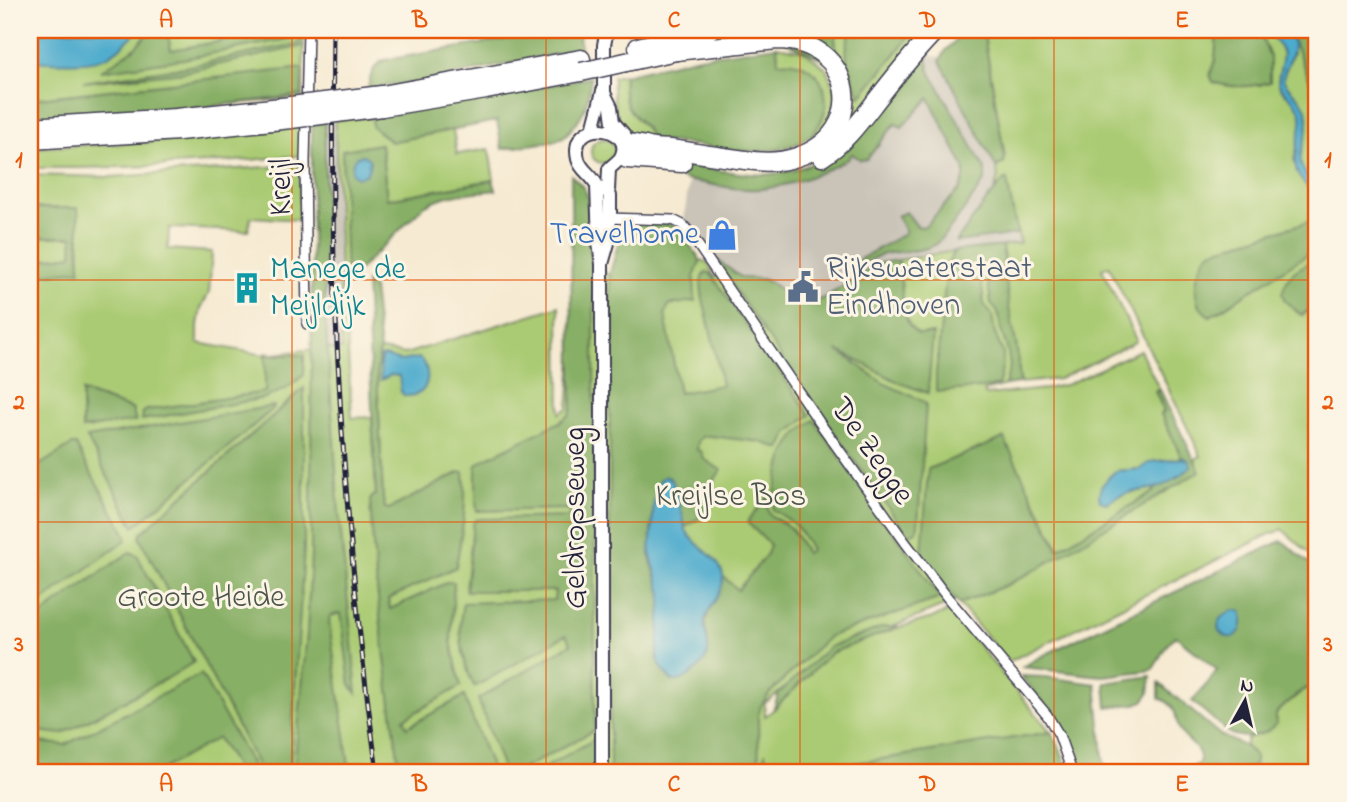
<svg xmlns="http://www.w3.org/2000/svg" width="1347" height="802" font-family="'Indie Flower',sans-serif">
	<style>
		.industrial { fill: #c9c3b8 }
		.green { fill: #aacb73; stroke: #667657; stroke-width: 2; fill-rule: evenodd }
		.forest { fill: #87af65; stroke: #546850; stroke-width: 2 }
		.water { fill: #4eabcd; stroke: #386684; stroke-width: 2 }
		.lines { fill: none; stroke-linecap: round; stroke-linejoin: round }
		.street-casing { stroke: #424052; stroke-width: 12 }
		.secondary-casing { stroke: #424052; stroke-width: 16 }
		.highway-casing { stroke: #424052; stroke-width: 21 }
		.street { stroke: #fff; stroke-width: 9 }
		.secondary { stroke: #fff; stroke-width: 12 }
		.highway { stroke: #fff; stroke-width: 18 }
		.rail-casing { stroke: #22223b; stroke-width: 5 }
		.rail { stroke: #fcf5e5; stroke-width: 2.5; stroke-dasharray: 8; stroke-linecap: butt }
		.highway-bridge-casing { stroke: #424052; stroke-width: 21; stroke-linecap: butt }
		.highway-bridge { stroke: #fff; stroke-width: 18 }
		.grid { fill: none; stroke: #e8590c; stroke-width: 2; stroke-opacity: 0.55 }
		.labels { text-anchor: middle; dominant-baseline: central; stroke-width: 6; stroke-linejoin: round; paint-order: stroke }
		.street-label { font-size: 32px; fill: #22223b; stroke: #fcf5e5 }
		.shop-label { font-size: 32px; fill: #366cbe; stroke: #fcf5e5; text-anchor: end }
		.service-label { font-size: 32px; fill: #4e5e75; stroke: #fcf5e5; text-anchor: start }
		.culture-label { font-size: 32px; fill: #0d838f; stroke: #fcf5e5; text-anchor: start }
		.park-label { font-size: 32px; fill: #4b554c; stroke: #fcf5e5 }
		.neatline { fill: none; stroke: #e8590c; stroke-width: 2.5 }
		.grid-label { font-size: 23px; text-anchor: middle; font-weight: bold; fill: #e8590c }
	</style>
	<rect width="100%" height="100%" fill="#fcf5e5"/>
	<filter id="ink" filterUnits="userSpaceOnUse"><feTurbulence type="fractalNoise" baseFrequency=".0143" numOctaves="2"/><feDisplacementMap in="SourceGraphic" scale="14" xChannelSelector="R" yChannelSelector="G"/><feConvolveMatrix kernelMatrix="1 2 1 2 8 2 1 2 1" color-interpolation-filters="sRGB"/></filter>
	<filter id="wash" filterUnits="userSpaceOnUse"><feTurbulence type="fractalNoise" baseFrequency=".00686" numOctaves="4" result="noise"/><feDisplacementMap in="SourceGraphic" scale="28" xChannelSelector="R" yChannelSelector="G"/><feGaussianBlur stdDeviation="1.57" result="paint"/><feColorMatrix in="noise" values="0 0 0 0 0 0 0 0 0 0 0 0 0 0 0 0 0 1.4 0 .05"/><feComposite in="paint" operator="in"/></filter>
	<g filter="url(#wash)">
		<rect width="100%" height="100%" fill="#f6ead2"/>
		<g class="industrial">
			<path d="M924 54 946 58 993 138 1031 248 803 334 716 262 692 228 684 219 689 181 775 180 828 161Z"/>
			<path d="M335 120 339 311 351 512 339 514 325 310V122Z"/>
		</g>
		<g class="green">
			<path d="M30 30H304L303 98 72 117H30Z"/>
			<path d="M839 30H852L849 34 860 96 915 30H928L853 121 835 133 838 66 835 38Z"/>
			<path d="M983 30H1217V48L1249 85H1261L1270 56 1258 30H1266C1270 37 1280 44 1282 52 1286 63 1275 74 1279 85 1283 94 1292 98 1298 106 1307 120 1297 145 1294 160L1312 191 1317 195V221L1315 220 1234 244 1198 301V304L1210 316 1317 248V260L1305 266 1287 301 1297 312 1303 315 1317 305V560L1283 530 1270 534 1010 661 1006 659 959 604 1007 585 1039 568 1199 471 1195 459 1201 456 1109 266 1102 269 1136 340 1135 342 1059 379 1020 383 1017 349V382L984 391 986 395 1046 389 1068 384 1140 350 1160 390 1155 391 1164 412 1161 414 1182 458 1151 462 1141 469 1116 471 1109 477 1106 503 1124 493 1156 488 1153 492 1138 501 1059 549 1028 487 1056 553 954 602 837 649 894 629 932 618 950 611 1051 732 807 772H768L765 752 764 772H30V276L80 269 78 209 30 208V175L110 177 300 165 299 220 251 217 248 231 169 228 168 249 212 252 209 293 201 308 198 325V343L265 355 266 353 274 354 322 348 342 350 335 120 372 117C370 131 383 132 390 142L453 130 457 154 489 149 494 180 387 199 381 144 342 150 347 278H351L344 287 352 418 372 417 376 495 383 497 377 370 380 350 405 354 559 306 560 413 568 408 579 270 618 275 663 243 708 263 714 276 745 280 780 311 902 288 898 260 954 251 947 266 961 273 1005 267 1002 246 1020 243 1006 179 995 190 998 176 996 167 1004 163 1005 158ZM83 392 132 409 135 418 88 429 82 428ZM824 659 773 710 765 716V703Z"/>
			<path d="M1292 37 1317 97V187C1281 156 1315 144 1306 110 1301 96 1288 91 1282 79L1293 53Z"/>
			<path d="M777 46 804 51 826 68 832 82 835 94 832 116 827 125 823 130 811 137C822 120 827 107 824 86L778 63Z"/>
			<path d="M624 75C623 89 623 101 632 113 640 124 648 126 650 141 645 140 638 140 634 137 614 125 612 98 613 77Z"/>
			<path d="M304 126 302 154 297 156C208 164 119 169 30 168V148L149 142Z"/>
			<circle cx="603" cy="151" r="12"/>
			<path d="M73 236 72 255 30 261V237Z"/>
			<path d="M1310 687 1317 699V772H1258L1254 764C1257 756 1252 751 1245 747L1247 738 1261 734 1277 720 1275 714 1277 712 1301 692Z"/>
		</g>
		<g class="forest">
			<path d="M152 30H167L171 50 285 30H294V38L183 59 101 71 132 50Z"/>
			<path d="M300 30H304V46L185 72 83 82 185 67 300 43Z"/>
			<path d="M562 30H579L580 49 421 82 368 88C370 77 373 64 385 60Z"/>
			<path d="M793 30H839L835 38 838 66 774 36Z"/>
			<path d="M852 30H915L860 97C851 74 839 53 852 30Z"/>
			<path d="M966 30H983L1005 158 1004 163 996 167 940 61 946 50Z"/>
			<path d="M1217 30H1258L1270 56V82C1251 87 1232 89 1213 82L1210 75 1215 60Z"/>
			<path d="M1289 30H1317V97Z"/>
			<path d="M777 46 778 62C834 56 840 125 799 143 754 163 697 140 650 141 648 126 640 124 632 113 623 101 623 89 624 75L699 57Z"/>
			<path d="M924 48 929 54 927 56 929 70 985 169V180C975 194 946 238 934 245 919 253 901 250 885 254 874 256 865 263 855 268L852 264 905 233V231L897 216 906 212 917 226 923 227 927 224 959 190C964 181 965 176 964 167L929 98 902 127 895 124 867 159 861 160 852 154 848 159C821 174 791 186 760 189 736 191 709 183 685 180L680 176V165C737 171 767 186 822 159Z"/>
			<path d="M303 68 302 95 205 107 30 119V99Z"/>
			<path d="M591 77C589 97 586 112 573 127 567 134 563 139 554 141L502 149 497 121 390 142 387 138 372 126V117L425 109Z"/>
			<path d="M325 122V310L339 514 357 693 350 685 341 613 330 616 329 622 350 772H294L307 633 311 554 312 125Z"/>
			<path d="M381 144 387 199 493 180 496 190C467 194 450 191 424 206L351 278H346L342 150Z"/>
			<path d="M571 175 584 188 588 197 589 236 594 285 595 730 517 772H504L478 699 571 644 566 635 476 686H474C462 661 457 630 463 603L554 600 555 591H466L473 524 475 520 481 519 570 517 568 509 477 511 476 501V465L485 459 560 422 570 414 572 407Z"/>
			<path d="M1005 179 1007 180 1017 234 956 242 986 201Z"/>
			<path d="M30 208H78L80 270 30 276V261L72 255 73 237H30Z"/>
			<path d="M1315 220 1317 221V248L1221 310 1210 316C1188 304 1194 267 1211 251Z"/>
			<path d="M640 221 670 224 675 226 698 256 700 262 694 277 695 301 669 305 665 314 679 393 722 385 712 337 702 295 701 282 703 275 707 272 711 274 810 415 788 433 780 449 761 442 710 436H703L698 441 697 450 701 451 704 459 721 470 713 482 708 493 704 511 698 519 685 527 676 491 657 487 651 531 650 558 662 594 660 665 672 681C688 674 711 665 708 644 707 637 704 630 705 622 708 606 723 593 723 576L738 590 767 554 770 545 748 523 749 519 768 497C765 521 775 515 790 528 797 534 801 545 806 553L811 550C799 528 796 523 773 510V506C779 471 781 441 814 420L939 596 938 599 830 636 801 663 770 693 761 706 758 716 759 772H610V273L620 237Z"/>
			<path d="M1002 246 1009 307 1017 349 1020 383 1005 385 1010 367 1008 352 1001 330 998 313 991 303 986 270H980L984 304 992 315 995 334 1003 353V364L999 383 998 385 991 387 936 392V373L947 266 954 251Z"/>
			<path d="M713 257 742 278 763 279 771 283 798 303 806 304 824 298 880 263 898 260 905 315 910 327 918 334H933L928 393 900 383 837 350 883 383 923 401 926 404 918 525 916 531 908 535 905 531 783 360Z"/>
			<path d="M1317 260V305L1301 315 1285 301 1282 293C1290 270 1296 269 1317 260Z"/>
			<path d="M366 282 373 288 380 350 377 370 383 499 385 508 389 509 395 506 460 472H464C468 504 461 536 456 567L388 599 390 609 448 582H454L451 641 461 686 404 719 407 727 464 696 493 772H400C388 682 375 592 370 501L371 498 376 494Z"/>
			<path d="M265 355H304V375L286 389 265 398 142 420 143 412 147 410 265 392Z"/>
			<path d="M304 388V548L290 768 289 772H261L140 538 141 533Z"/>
			<path d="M1160 390 1200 471 1039 568 1007 585 959 604 948 591 922 554 928 469 1004 438 1058 549 1153 492 1156 488 1174 479 1190 468 1184 458H1182L1161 414 1164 411 1155 391Z"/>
			<path d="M82 392 132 409 136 421 82 429Z"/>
			<path d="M274 406V408L134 527 87 438Z"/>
			<path d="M72 445H76L81 455 126 535V540L30 610V471Z"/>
			<path d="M1281 541 1285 543 1317 570V699L1310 687 1301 691 1277 712 1276 714V724C1264 737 1245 740 1229 733L1192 701 1208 683 1217 670 1176 636C1162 647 1162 657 1152 670L1104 676 1091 675 1023 667 1040 657Z"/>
			<path d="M130 552 137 555 194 662 168 678 62 734 30 730V627L32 623 56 604Z"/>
			<path d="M883 627H899L831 653 773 710 779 693 829 647Z"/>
			<path d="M201 674 256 772H239L218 738 157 772H30V741L65 745Z"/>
			<path d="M1021 676 1045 677 1096 684 1104 765 1096 768 1093 772H1079L1060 726 1045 705Z"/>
			<path d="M1151 676 1149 693 1144 701 1135 704 1107 707 1105 683Z"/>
			<path d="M1159 683 1219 734C1232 742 1247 743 1255 757V763L1245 772H1184C1190 769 1201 765 1200 758 1200 748 1188 742 1183 735 1171 721 1183 707 1159 698Z"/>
			<path d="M1051 732 1059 746 1069 772 806 771Z"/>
			<path d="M595 739V772H537Z"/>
		</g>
		<g class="water">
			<path d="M30 30H138C129 40 120 49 108 56 91 66 50 62 30 61Z"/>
			<path d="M1266 30H1289C1299 53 1287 59 1283 79 1288 91 1302 96 1306 110 1316 143 1281 156 1317 187V195C1288 173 1295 163 1300 131 1301 125 1302 120 1301 114 1298 101 1284 95 1278 82L1283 55 1282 50Z"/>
			<path d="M362 155 367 157 370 161C368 171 369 176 357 177L352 173C352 164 352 157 362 155Z"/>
			<path d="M385 356 400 361 419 358C428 364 431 381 422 391 418 395 411 396 405 396L401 392 399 376 391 375 381 380 380 364 381 357Z"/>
			<path d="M1184 458 1188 460 1191 465 1190 468C1179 476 1168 485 1155 488 1136 492 1123 492 1106 503L1100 501 1099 495 1101 487 1109 477 1116 471 1140 469 1150 462Z"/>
			<path d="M665 476 670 478 673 483C676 493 680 503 682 514 684 519 684 525 686 530 694 547 720 556 723 576 725 591 709 606 705 620 702 631 710 642 708 652 705 665 685 683 672 681 666 674 659 666 657 656L662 594 650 553 654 502 660 480Z"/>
			<path d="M1233 610 1240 611 1242 613C1248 658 1193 630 1233 610Z"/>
		</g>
	</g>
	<g filter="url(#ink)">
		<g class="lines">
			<defs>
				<g id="street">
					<path d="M607 218 673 220 683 225 689 232 822 426 905 542 947 597 1047 715 1059 735 1072 772"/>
					<path d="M307 324 305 161 308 30"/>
				</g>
				<g id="secondary">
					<path d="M603 91 611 107 613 122 625 136"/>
					<path d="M604 97V45L607 30"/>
					<path d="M593 130C596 116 600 104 603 91"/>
					<path d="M602 772V264L599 243 597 186C593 175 581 171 578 159 568 115 637 126 621 157 618 162 612 165 609 169L608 191 610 196V218L608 243 602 264"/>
				</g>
				<g id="highway">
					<path d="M638 47 710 30"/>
					<path d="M626 62 685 49"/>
					<path d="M382 95 581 59"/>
					<path d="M382 107 486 90 581 72"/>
					<path d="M30 127 176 118 291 106"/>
					<path d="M30 140 179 131 291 119"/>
					<path d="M628 143C636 144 642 145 649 147 655 149 663 148 670 149 686 151 702 154 717 156 744 160 771 166 797 157 870 133 855 40 777 40L676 51"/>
					<path d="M822 157C846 142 861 120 879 97 897 74 915 51 936 30"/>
					<path d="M627 159 682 163"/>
				</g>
			</defs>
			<use href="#street" class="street-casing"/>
			<use href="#secondary" class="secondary-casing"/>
			<use href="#highway" class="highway-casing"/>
			<use href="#street" class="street"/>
			<use href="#secondary" class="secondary"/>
			<use href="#highway" class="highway"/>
			<defs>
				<path id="rail" d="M333 30C332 118 332 207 335 296 341 455 355 614 377 772"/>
			</defs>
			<use href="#rail" class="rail-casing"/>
			<use href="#rail" class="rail"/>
			<defs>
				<g id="highway-bridge">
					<path d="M581 72 626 62"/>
					<path d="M291 106 382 95"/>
					<path d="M291 119 382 107"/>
				</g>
			</defs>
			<use href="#highway-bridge" class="highway-bridge-casing"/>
			<use href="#highway-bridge" class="highway-bridge"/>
		</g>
	</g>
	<path class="grid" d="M292 30V772M546 30V772M800 30V772M1054 30V772M30 280H1317M30 522H1317"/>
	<defs>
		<symbol id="shop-bare" viewBox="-9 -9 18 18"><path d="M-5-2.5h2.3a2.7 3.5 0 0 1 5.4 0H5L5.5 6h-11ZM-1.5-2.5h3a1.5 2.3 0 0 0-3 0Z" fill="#3f7fe0" stroke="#fcf5e5" stroke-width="2.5" paint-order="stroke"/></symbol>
		<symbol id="civic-bare" viewBox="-9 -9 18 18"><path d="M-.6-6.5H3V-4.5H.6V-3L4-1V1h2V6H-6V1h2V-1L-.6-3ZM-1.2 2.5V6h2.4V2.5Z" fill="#5c6f8a" stroke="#fcf5e5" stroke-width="2.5" paint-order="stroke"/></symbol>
		<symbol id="building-bare" viewBox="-9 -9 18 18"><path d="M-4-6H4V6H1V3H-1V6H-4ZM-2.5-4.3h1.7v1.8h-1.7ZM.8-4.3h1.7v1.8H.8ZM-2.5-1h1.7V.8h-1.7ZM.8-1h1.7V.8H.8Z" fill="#0f9aa8" stroke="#fcf5e5" stroke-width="2.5" paint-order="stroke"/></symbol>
	</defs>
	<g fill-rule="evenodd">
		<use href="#shop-bare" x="700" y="213" width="44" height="44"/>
		<use href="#civic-bare" x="781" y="265" width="44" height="44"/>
		<use href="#building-bare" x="225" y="266" width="44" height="44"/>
	</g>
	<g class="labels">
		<g class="street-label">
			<text transform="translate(282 187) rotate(-90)">Kreijl</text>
			<text transform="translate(871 452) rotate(55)">De Zegge</text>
			<text transform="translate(576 518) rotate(-90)">Geldropseweg</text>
		</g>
		<g class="shop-label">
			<text x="699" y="235">Travelhome</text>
		</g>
		<g class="service-label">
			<text x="826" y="269">Rijkswaterstaat<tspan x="826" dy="37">Eindhoven</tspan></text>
		</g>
		<g class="culture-label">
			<text x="270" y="270">Manege de<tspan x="270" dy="37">Meijldijk</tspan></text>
		</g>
		<g class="park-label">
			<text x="731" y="497">Kreijlse Bos</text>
			<text x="201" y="598">Groote Heide</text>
		</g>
	</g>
	<rect width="1347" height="802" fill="none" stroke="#fcf5e5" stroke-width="77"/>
	<g transform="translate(1245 701) rotate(8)" stroke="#fcf5e5" stroke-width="5" paint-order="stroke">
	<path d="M0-5L12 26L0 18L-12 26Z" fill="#22223b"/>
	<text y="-10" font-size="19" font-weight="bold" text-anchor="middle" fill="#22223b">N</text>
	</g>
	<rect x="38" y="38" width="1270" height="726" class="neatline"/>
	<g class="grid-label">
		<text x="166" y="27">A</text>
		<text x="420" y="27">B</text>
		<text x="674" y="27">C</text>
		<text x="928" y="27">D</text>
		<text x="1182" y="27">E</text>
		<text x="19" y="167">1</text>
		<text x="1328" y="167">1</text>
		<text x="19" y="409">2</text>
		<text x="1328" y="409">2</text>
		<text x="19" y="651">3</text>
		<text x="1328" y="651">3</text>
		<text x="166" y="791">A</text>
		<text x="420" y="791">B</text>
		<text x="674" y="791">C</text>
		<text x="928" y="791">D</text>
		<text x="1182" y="791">E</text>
	</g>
</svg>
